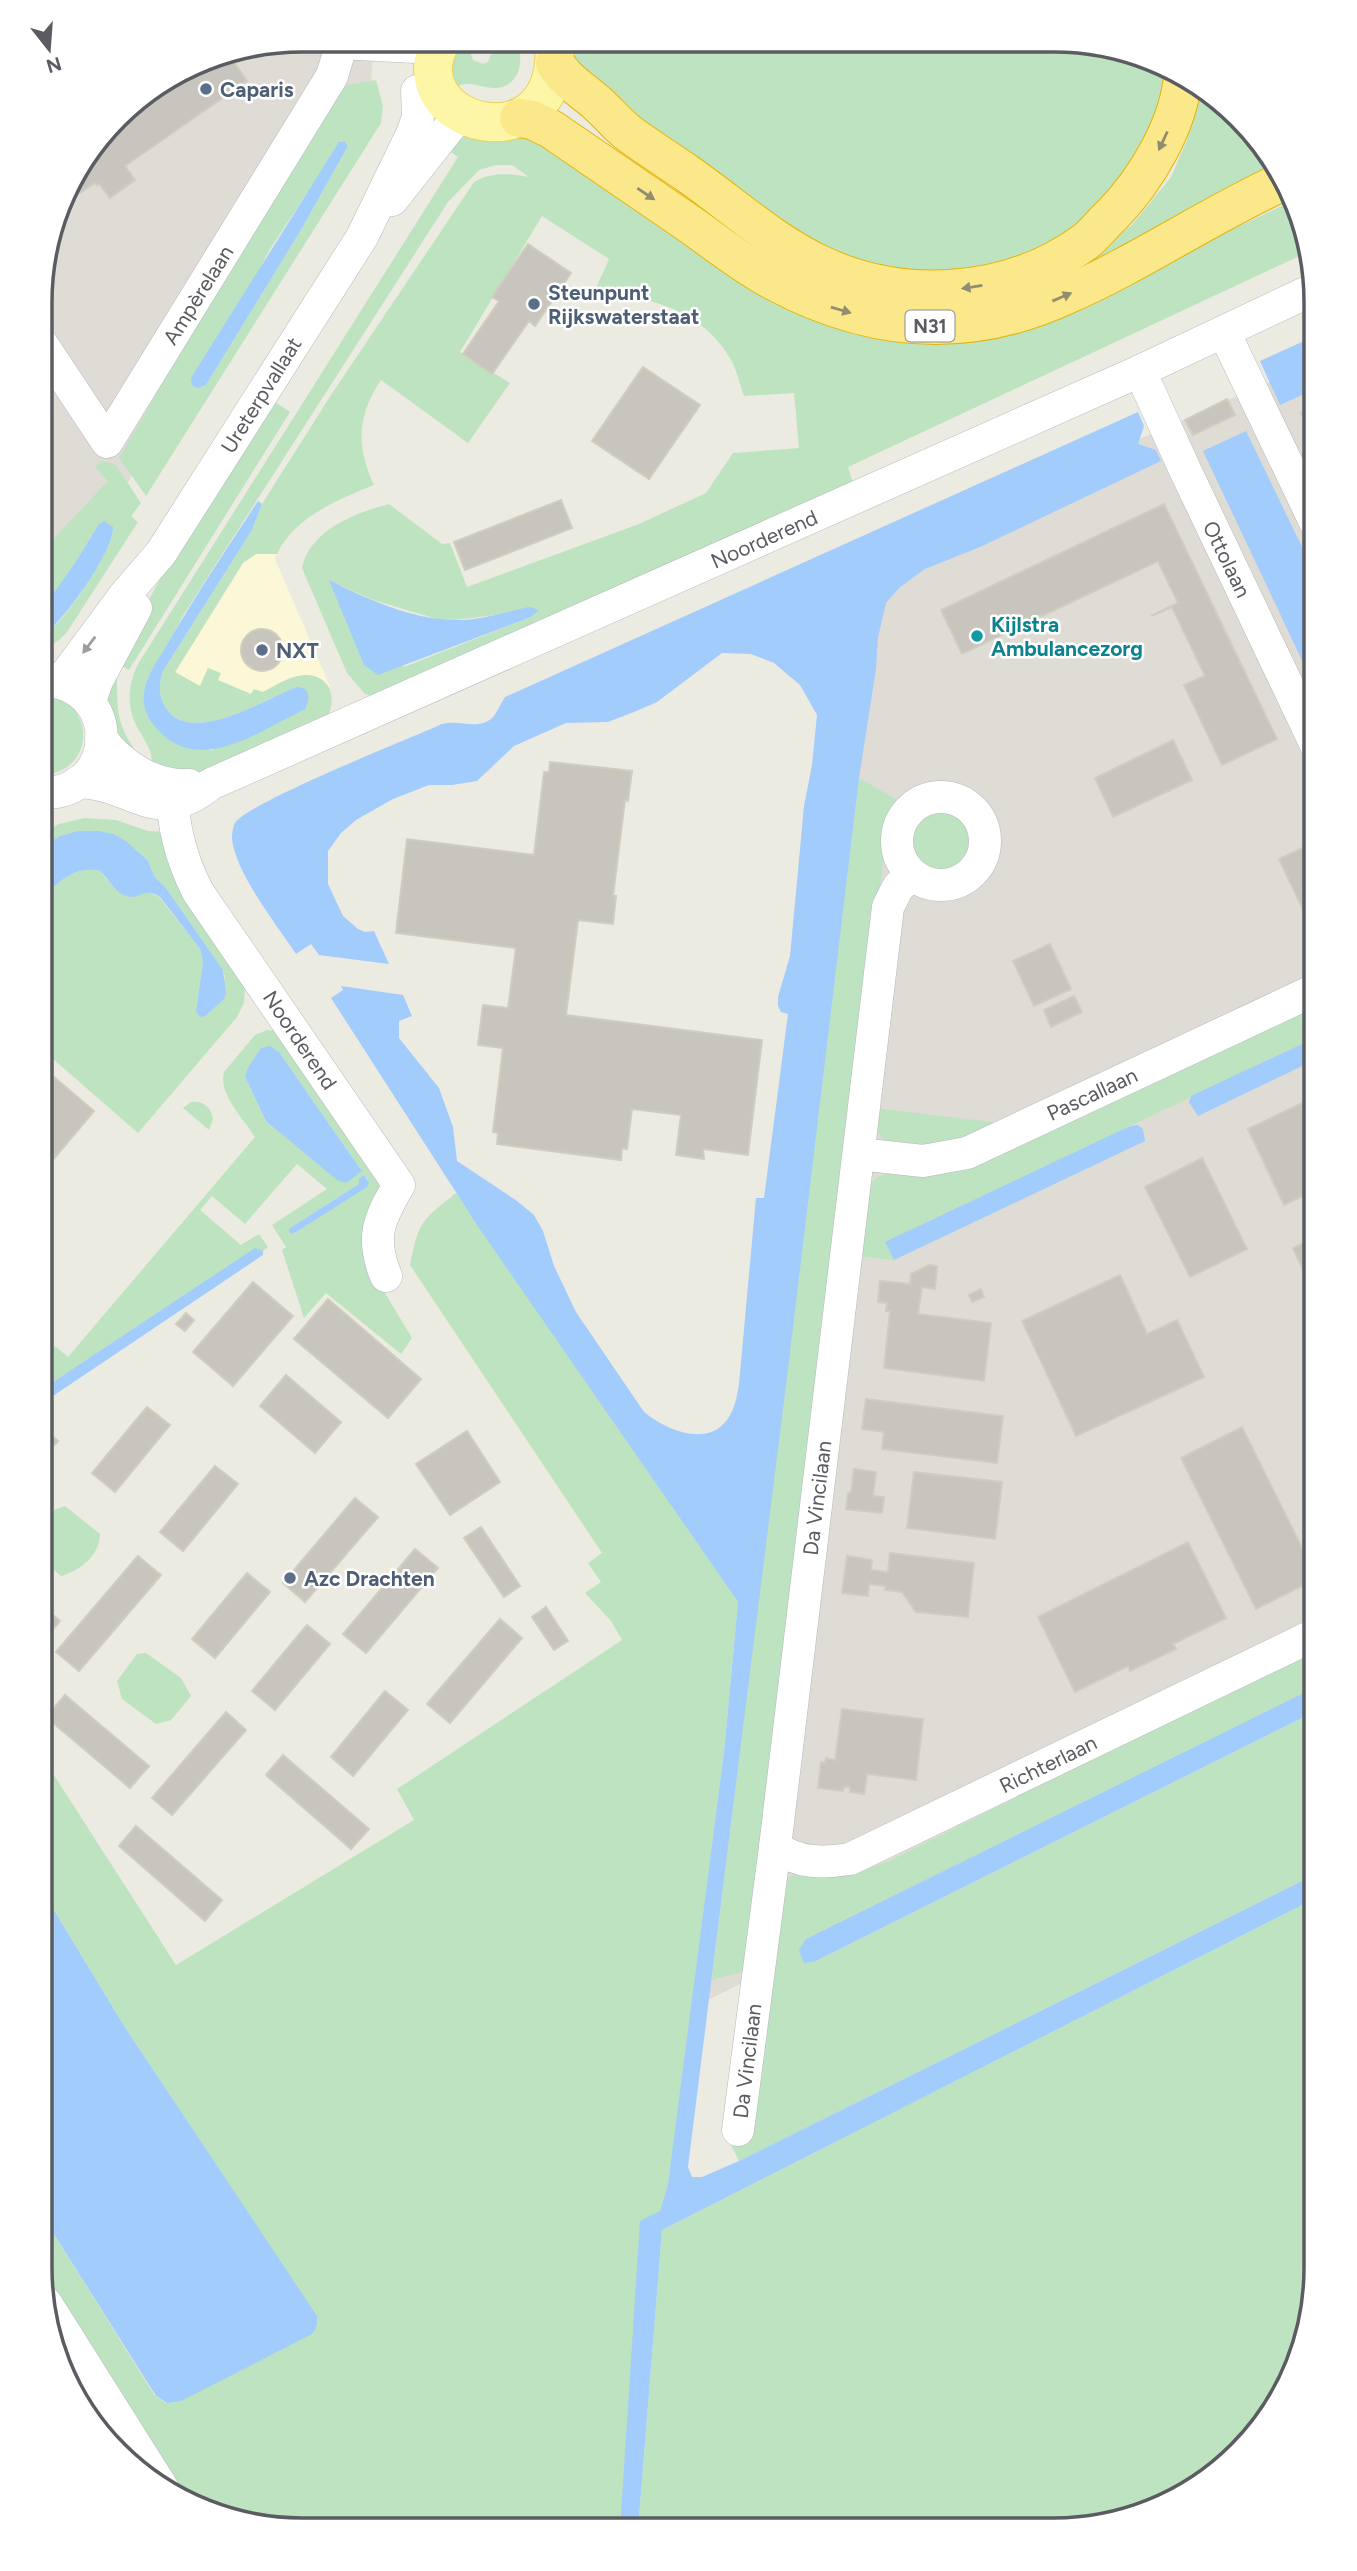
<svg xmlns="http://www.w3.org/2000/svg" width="1357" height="2571" font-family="Figtree,sans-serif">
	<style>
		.commercial { fill: #fcf7d6 }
		.industrial { fill: #dedcd5 }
		.green { fill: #bee3c1; fill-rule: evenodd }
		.water { fill: #a1ccfc }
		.building { fill: #c8c5be; stroke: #d0cdc0; stroke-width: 2 }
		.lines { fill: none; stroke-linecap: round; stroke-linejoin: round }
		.minor-casing { stroke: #b7b8bd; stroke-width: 33 }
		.major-casing { stroke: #edd159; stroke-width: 40 }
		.highway-casing { stroke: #e6b507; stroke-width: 40 }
		.minor { stroke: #fff; stroke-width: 32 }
		.major { stroke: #fcf6a6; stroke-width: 38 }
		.highway { stroke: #fae88a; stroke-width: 38 }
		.oneway { fill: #928d6f }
		.oneway2 { fill: #9c9da0 }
		.service-dot { fill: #5c6f8a; stroke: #fff; stroke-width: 2.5 }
		.culture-dot { fill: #0f9aa8; stroke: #fff; stroke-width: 2.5 }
		.labels { text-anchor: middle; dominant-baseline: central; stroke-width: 5; stroke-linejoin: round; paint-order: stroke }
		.shield { fill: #fff; stroke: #8c8d90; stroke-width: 2 }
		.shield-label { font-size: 19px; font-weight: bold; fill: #5a5c61 }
		.service-label { font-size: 21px; font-weight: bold; fill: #4e5e75; stroke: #fff; text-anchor: start }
		.street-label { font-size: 21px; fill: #5a5c61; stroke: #fff }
		.culture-label { font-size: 21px; font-weight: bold; fill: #0d838f; stroke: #fff; text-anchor: start }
		.rim { fill: none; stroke: #5a5c61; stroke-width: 3.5 }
	</style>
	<rect width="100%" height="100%" fill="#ecebe1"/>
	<path class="commercial" d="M268 553 277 554 275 559 331 689 329 686 296 676 262 692 252 695 218 680 208 668 200 686 175 673 243 563 256 554Z"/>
	<g class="industrial">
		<path d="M303 40 374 41 371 84 42 623V269L68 186 129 106 203 60Z"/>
		<path d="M1317 361 1316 1698 698 2005 867 559Z"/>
	</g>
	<g class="green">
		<path d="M460 41 517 42C525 62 519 89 492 88 479 87 471 81 458 86L452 80 453 49ZM480 43 490 47 492 52 488 62 483 64 473 60 471 55 475 45Z"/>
		<path d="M569 42 1105 45 1170 67 1140 160 1076 230 985 270 909 273 830 251 791 230 606 98 572 58Z"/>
		<path d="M376 80 383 106 381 123 146 496 119 458 335 87ZM342 140 348 146 301 230 206 385 268 252Z"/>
		<path d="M1200 87 1228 106 1273 157 1283 178 1196 219 1060 276 1100 252 1132 225 1171 177 1187 140Z"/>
		<path d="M523 134 816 320 861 335 905 341 948 344 1001 336 1050 322 1088 306 1216 237 1294 200 1303 219 1308 252 848 467 853 483 376 697 365 694 347 673 302 568C310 530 355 513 389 504L442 544 450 543 467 587 639 524 706 493 733 453 799 448 794 393 744 396C740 385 737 371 731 360 703 309 649 299 596 288L609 259 542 216 460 352 510 383 468 443 381 380C357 416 356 446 374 485 339 499 294 517 277 554H256L243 563 175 672 200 686 208 668 221 673 218 680 251 694 254 689 263 692C273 687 283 680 294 677 322 668 340 690 328 716L195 778 152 763C152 750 146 743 140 732 126 710 127 687 138 664L458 157 444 147 468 135ZM496 165H512L529 177C510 174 492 171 474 182L331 395 262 504 252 530 163 671C158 686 158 699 169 712 195 743 267 699 296 687L304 688 212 750 180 744 146 684 184 614 448 202 479 170ZM330 581 373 600 437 619 455 620 538 610 531 617 404 667Z"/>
		<path d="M272 400 290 412 129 670 115 662 171 559Z"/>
		<path d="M102 461 115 464 141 503 131 516 138 522 67 632 58 641 42 649V636C68 620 103 562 113 532L99 524 77 560 42 610V551L108 481 95 467Z"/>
		<path d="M117 677C117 711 117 726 138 754L121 750 105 700Z"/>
		<path d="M42 697C95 694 99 772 42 775Z"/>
		<path d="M859 778 899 801 886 818 882 873 844 1155 746 1971 712 1980Z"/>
		<circle cx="940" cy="841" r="33"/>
		<path d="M84 818 116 820 148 831 165 832 245 985 244 1003 237 1017 138 1133 52 1058 42 1069V899C58 882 75 865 100 871L115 889 133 897C144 893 149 890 159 897L200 949 203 962 196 1011 225 979 223 970 166 888 154 876 151 868 46 845 42 848V833L59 824Z"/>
		<path d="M1317 1000V1037L886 1242 894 1260 856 1256 867 1187 876 1178Z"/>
		<path d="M267 1030 278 1031 381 1182 376 1278 412 1338 401 1354 326 1293 304 1318 282 1250 286 1247 272 1225 327 1189 297 1164 245 1224 212 1196 200 1210 241 1245 259 1234 268 1247 263 1251 255 1249 41 1390V1362L55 1346 68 1357 255 1137C244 1119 218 1094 224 1072L255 1035ZM279 1052 359 1167 361 1172 266 1121 245 1077ZM364 1175 367 1179 294 1234 290 1228 359 1184Z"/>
		<path d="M191 1102C203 1100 211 1107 213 1119L209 1130 183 1108Z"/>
		<path d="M875 1108 1000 1123C978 1133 953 1148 928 1151 923 1151 917 1150 912 1149 885 1146 872 1136 875 1108Z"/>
		<path d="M456 1193 738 1602 724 1752 674 2142 668 2184 660 2211 620 2529 268 2528 187 2504 173 2494 43 2282 40 2268V2212L155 2396 166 2403 317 2327 316 2316 126 2029 41 1889V1755L176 1965 414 1820 397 1789 622 1640 611 1621 585 1593 601 1582 588 1563 602 1553 410 1265C419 1221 421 1221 456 1193Z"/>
		<path d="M65 1506 100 1534C100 1555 80 1571 61 1576L41 1559C41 1532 34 1515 65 1506Z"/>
		<path d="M1316 1648V1687L806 1939 816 1961 1316 1711V1874L739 2161 727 2137 778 1891 789 1877 804 1872 855 1873 889 1861Z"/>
		<path d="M146 1653 181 1678 191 1696 171 1720 156 1724 122 1699 117 1681 137 1654Z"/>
		<path d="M1316 1898V2286L1297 2368 1262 2428 1200 2486 1138 2517 1054 2531 638 2530 662 2230Z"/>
	</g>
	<g class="water">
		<path d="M344 141 348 146 301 230 206 385 197 388 192 385 191 378 339 142Z"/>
		<path d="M1317 335V388L1280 405 1260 361Z"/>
		<path d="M1138 412 1144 426 1138 444 1156 450 1161 461 980 547 925 569 900 587 886 603 878 637 876 669 859 778 788 1369 688 2167 692 2177H702L739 2161 1316 1874V1898L662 2230 638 2530 620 2529 640 2221 660 2211 668 2184 724 1752 738 1602 479 1228 331 998 343 990 341 986 403 995 412 1016 399 1021V1038L439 1088 453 1127 457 1161 517 1201 534 1215 543 1231 554 1266 576 1312 644 1412C665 1429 706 1448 727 1420 735 1409 737 1396 739 1384L756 1198H764L788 1014 781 1012 778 1006V997L790 956 804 806 812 765 817 715 800 685 774 663 751 654 722 653 657 702 634 712 608 722 566 723 514 746 477 781 452 785H429L393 799 356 820 341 833 328 851V884L343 916 358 929 365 932 374 931 389 964 319 955 311 944 296 954C277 925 234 871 232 838 232 834 233 826 235 823 249 802 409 739 442 724 459 719 478 731 492 718 497 713 501 703 505 697Z"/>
		<path d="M1246 431 1317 578V692L1203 451Z"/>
		<path d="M258 501 262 504 252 530 163 671C158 686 158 699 169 712 195 743 267 699 296 687 311 686 310 699 305 709 265 728 205 773 163 735 150 723 142 711 144 693 146 677 156 663 164 650 193 599 226 550 258 501Z"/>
		<path d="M104 521 113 527C114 551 63 623 42 636V610L77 560 99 524Z"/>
		<path d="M329 580C367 599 411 619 453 620 478 621 505 612 529 607L539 610 531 617 378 675 364 665Z"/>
		<path d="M78 831H99L113 834 126 841 148 861 154 876 166 888 223 970 226 994 223 1000 205 1016 200 1017 196 1011 203 962 200 949 160 897C144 886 140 901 126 896 115 893 109 879 100 871 75 865 58 882 42 899V848L60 836Z"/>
		<path d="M1317 1037V1059L1198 1116 1189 1102 1191 1096Z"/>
		<path d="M270 1046 279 1052 359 1167 362 1171 346 1183 337 1180 266 1121 245 1077 249 1066 261 1048Z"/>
		<path d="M1137 1125 1143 1129 1145 1141 894 1260 885 1242 1128 1127Z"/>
		<path d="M364 1175 369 1183 367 1187 293 1234 289 1232 290 1228 359 1184V1179Z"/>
		<path d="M255 1248 263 1251V1255L41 1404V1390Z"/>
		<path d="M1316 1687V1711L816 1961 804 1963 799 1950 806 1939Z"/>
		<path d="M41 1889 126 2029 317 2316V2326L312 2334 181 2401 167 2403 156 2396 40 2212Z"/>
	</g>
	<g class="building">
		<path d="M229 55 247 81 125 166 135 180 110 198 99 184 97 185 95 183 80 193 72 181 124 113 203 60Z"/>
		<path d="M528 244 571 273 535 326 529 321 492 374 463 354 499 301 492 297Z"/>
		<path d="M643 367 700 405 649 479 592 441Z"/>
		<path d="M1227 399 1235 415 1193 435 1185 420Z"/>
		<path d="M1317 405V436L1313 438 1301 413Z"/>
		<path d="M561 500 572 528 465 570 454 542Z"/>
		<path d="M1164 504 1277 739 1222 765 1184 685 1205 676 1172 607 1151 616 1178 603 1158 561 962 654 941 610Z"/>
		<circle cx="262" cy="650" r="21"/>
		<path d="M1173 740 1192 780 1113 817 1095 778Z"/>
		<path d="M550 762 632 771 628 801 625 800 613 896H616L613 924 578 920 566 1015 762 1040 748 1155 703 1149 704 1159 676 1155 681 1115 632 1109 627 1149 622 1148 621 1160 497 1144 498 1133 493 1132 503 1048 478 1045 483 1005 508 1008 516 948 396 933 407 839 534 855 544 772H549Z"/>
		<path d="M1317 841V939L1279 859Z"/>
		<path d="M1050 944 1071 989 1034 1006 1013 961Z"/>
		<path d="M1074 996 1082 1012 1051 1027 1044 1010Z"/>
		<path d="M48 1072 94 1111 41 1174 42 1080Z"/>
		<path d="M1317 1096 1316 1190 1284 1205 1248 1129Z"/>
		<path d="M1202 1158 1247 1249 1190 1277 1145 1187Z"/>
		<path d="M1316 1237V1298L1293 1248Z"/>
		<path d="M929 1265 937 1266 935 1289 922 1287 918 1314 991 1323 984 1381 884 1368 890 1311H886L887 1303 878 1302 880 1281 910 1284 911 1274Z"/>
		<path d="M1120 1275 1147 1334 1177 1320 1204 1377 1076 1436 1022 1321Z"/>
		<path d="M253 1282 293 1316 233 1386 193 1352Z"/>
		<path d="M981 1289 984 1297 972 1302 969 1295Z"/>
		<path d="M328 1299 421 1379 388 1418 294 1339Z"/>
		<path d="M186 1313 194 1320 185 1331 176 1324Z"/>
		<path d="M286 1375 341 1422 315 1453 260 1406Z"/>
		<path d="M866 1399 1003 1416 997 1463 882 1449 884 1432 862 1429Z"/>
		<path d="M147 1407 170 1425 115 1492 92 1473Z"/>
		<path d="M41 1426 58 1441 41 1460Z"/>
		<path d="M1242 1427 1316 1576V1579L1256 1609 1181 1458Z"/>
		<path d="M467 1431 500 1482 450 1515 416 1464Z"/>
		<path d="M215 1466 238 1484 183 1551 160 1532Z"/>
		<path d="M854 1469 876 1472 873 1496 884 1497 882 1513 846 1509 848 1493H851Z"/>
		<path d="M914 1472 1002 1482 995 1539 907 1528Z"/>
		<path d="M355 1498 378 1517 305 1602 283 1583Z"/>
		<path d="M481 1527 520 1586 504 1597 464 1538Z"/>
		<path d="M1188 1542 1226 1618 1173 1644 1176 1649 1130 1671 1128 1666 1075 1692 1038 1617Z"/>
		<path d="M415 1549 438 1568 366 1653 343 1634Z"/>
		<path d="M890 1553 974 1563 968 1617 916 1612 902 1592 885 1590 886 1586 869 1584 868 1596 842 1593 847 1556 872 1560 871 1570 888 1572Z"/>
		<path d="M138 1556 161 1575 79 1671 56 1652Z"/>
		<path d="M247 1573 270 1592 215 1658 192 1639Z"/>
		<path d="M41 1605 60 1621 41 1644Z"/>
		<path d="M546 1607 568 1641 554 1650 532 1617Z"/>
		<path d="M500 1619 522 1638 450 1723 427 1704Z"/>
		<path d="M307 1625 330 1644 275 1710 252 1691Z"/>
		<path d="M385 1691 408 1710 353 1776 331 1757Z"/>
		<path d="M65 1695 149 1766 130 1788 46 1717Z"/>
		<path d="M842 1709 923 1719 916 1780 867 1774 864 1794 850 1792V1787H844L843 1791 818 1788 821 1762 825 1763 826 1758 835 1760Z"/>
		<path d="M226 1712 246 1730 172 1815 152 1798Z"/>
		<path d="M283 1755 369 1829 351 1849 266 1775Z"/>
		<path d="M136 1826 222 1900 205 1921 119 1846Z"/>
	</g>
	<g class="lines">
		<defs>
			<g id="minor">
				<path d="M339 43 415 47"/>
				<path d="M392 200 460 114"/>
				<path d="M1224 332 1317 526"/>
				<path d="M42 344 107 442 332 76 338 56V40"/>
				<path d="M1140 371 1186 472 1317 747"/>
				<path d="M57 681 67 673 124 596 161 553 362 237 412 134 418 117 417 91"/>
				<path d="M90 701 97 681 136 608"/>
				<path d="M101 738C120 765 154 787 189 785"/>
				<path d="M78 782C134 783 155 829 211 784L1140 371 1314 289"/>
				<path d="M170 785C174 826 179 855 198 892L399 1185C379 1219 370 1237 386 1276"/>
				<path d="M42 793C118 795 125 685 42 680"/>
				<circle cx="941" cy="841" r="44"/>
				<path d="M859 1154 923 1161 967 1153 1317 989"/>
				<path d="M775 1847C799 1864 823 1863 850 1859L1316 1634"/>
				<path d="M738 2130 775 1847 888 907 898 887 912 875"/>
				<path d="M46 2303 162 2487"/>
			</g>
			<path id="major" d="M441 41C395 126 564 170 554 42"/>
			<g id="highway">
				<path d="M555 63C566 81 581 89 597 103 607 112 616 123 627 132 647 147 668 160 688 174 731 204 771 241 819 264 903 304 1010 297 1086 241 1095 234 1103 223 1112 215 1146 180 1179 125 1183 76"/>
				<path d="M519 118 532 120 551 129C597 161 644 193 691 225 718 244 745 266 774 281 869 332 965 341 1064 296 1140 263 1209 215 1284 181"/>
			</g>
		</defs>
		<use href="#minor" class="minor-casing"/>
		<use href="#major" class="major-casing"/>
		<use href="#highway" class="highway-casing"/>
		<use href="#minor" class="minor"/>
		<use href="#major" class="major"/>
		<use href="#highway" class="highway"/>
	</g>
	<defs><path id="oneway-solid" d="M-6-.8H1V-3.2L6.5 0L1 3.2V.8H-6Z" transform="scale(1.75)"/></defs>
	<g class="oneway">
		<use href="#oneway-solid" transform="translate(1163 141) rotate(115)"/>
		<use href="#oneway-solid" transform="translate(646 194) rotate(34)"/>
		<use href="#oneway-solid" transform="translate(972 287) rotate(171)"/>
		<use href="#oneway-solid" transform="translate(1062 297) rotate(-23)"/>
		<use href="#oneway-solid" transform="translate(841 310) rotate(16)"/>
	</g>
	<use class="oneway2" href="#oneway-solid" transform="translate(89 645) rotate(127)"/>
	<g class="service-dot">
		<circle cx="206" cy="89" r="7"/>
		<circle cx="534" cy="304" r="7"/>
		<circle cx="262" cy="650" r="7"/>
		<circle cx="290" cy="1578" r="7"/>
	</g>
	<circle class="culture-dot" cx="977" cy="636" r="7"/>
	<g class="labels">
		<rect class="shield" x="905.5" y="310.5" width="49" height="31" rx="5"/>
		<g class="shield-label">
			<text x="930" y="326">N31</text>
		</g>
		<g class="service-label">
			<text x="220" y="89">Caparis</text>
			<text x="548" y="292">Steunpunt<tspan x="548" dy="24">Rijkswaterstaat</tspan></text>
			<text x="276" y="650">NXT</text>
			<text x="304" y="1578">Azc Drachten</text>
		</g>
		<g class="street-label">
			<text transform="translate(198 295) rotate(-58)">Ampèrelaan</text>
			<text transform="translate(261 395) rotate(-58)">Ureterpvallaat</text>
			<text transform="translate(764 539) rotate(-24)">Noorderend</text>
			<text transform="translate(1227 559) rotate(64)">Ottolaan</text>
			<text transform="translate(300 1040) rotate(56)">Noorderend</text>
			<text transform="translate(1092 1094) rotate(-25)">Pascallaan</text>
			<text transform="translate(817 1498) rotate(-83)">Da Vincilaan</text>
			<text transform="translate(1048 1764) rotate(-26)">Richterlaan</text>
			<text transform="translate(747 2061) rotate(-83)">Da Vincilaan</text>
		</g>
		<g class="culture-label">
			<text x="991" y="624">Kijlstra<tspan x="991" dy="24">Ambulancezorg</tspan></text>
		</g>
	</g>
	<path d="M0 0H1357V2571H0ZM302 52H1054A250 250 0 0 1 1304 302V2268A250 250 0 0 1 1054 2518H302A250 250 0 0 1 52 2268V302A250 250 0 0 1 302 52Z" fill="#fff" fill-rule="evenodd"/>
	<path class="rim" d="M302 52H1054A250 250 0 0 1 1304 302V2268A250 250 0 0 1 1054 2518H302A250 250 0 0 1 52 2268V302A250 250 0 0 1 302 52Z"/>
	<g transform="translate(49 49) rotate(163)" stroke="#ffffff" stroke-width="5" paint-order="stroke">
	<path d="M0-5L12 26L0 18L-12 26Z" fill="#5a5c61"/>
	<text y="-10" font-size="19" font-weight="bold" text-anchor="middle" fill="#5a5c61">N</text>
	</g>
</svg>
